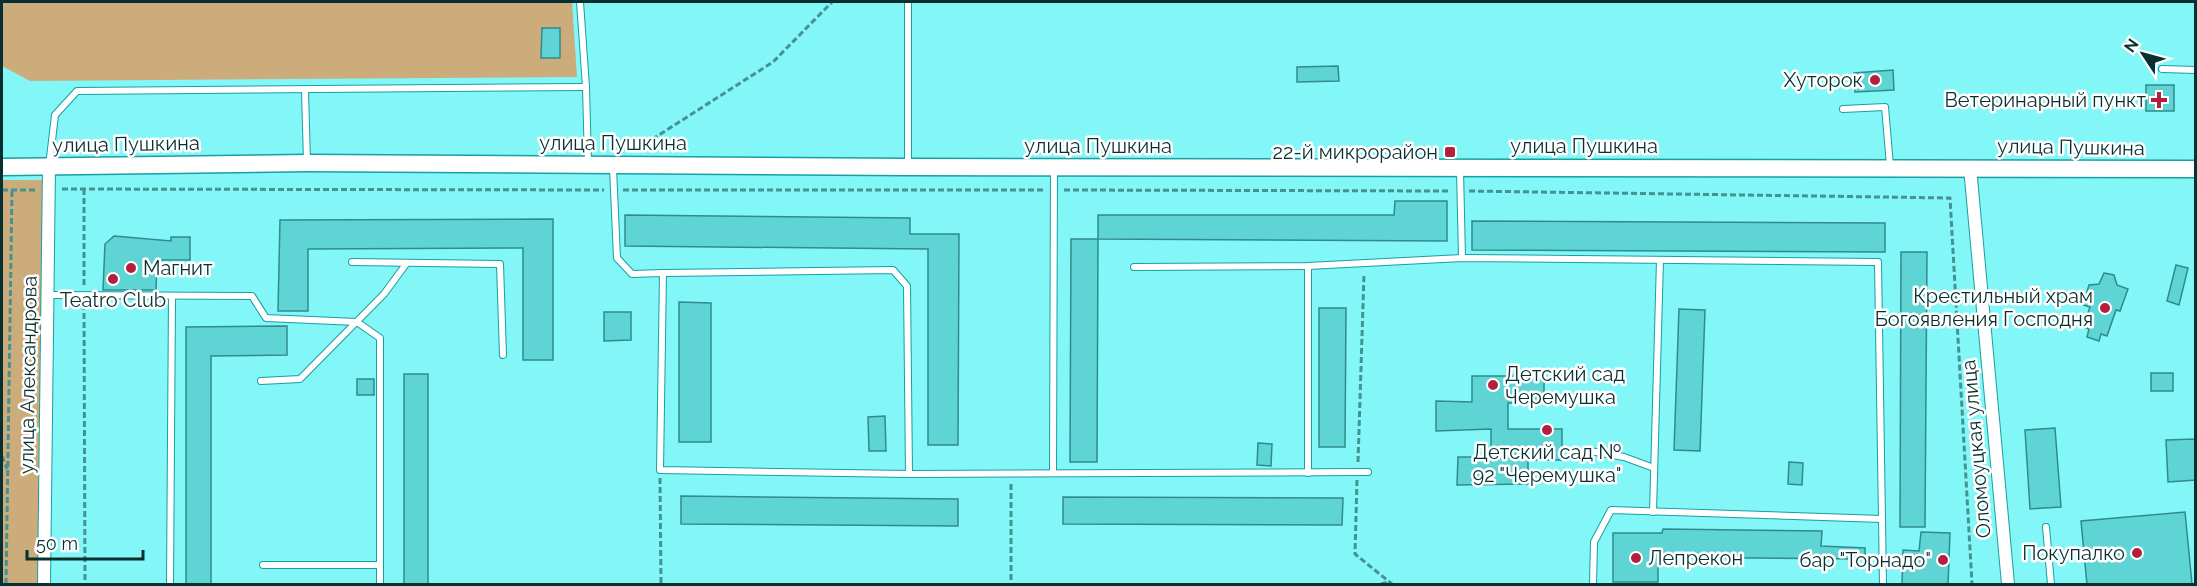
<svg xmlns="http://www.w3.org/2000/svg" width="2197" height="586" font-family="Raleway,sans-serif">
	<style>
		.green { fill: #cdac7c }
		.building { fill: #5fd4d5; stroke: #308b8c; stroke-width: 1.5 }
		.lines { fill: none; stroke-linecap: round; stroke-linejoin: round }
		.service-casing { stroke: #189fa1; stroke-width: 8 }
		.minor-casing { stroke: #189fa1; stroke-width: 14 }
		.tertiary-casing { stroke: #189fa1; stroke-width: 19 }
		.path { stroke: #459293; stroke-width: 3; stroke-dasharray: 6 3; stroke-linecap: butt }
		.service { stroke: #fff; stroke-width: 6 }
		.minor { stroke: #fff; stroke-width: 12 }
		.tertiary { stroke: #fff; stroke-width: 16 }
		.poi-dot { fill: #b2203e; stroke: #fff; stroke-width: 2 }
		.labels { text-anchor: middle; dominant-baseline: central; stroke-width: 5; stroke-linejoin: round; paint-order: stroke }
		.poi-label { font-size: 20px; fill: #093031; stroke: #fff; text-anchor: end }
		.street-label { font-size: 20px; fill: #093031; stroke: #fff }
	</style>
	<rect width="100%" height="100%" fill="#83f6f7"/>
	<g class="green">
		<path d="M2 2H572L577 77 30 81 2 66Z"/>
		<path d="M2 180H45L38 584H2Z"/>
	</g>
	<g class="building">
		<path d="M542 28H560V58H541Z"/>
		<path d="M1338 66 1339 81 1297 82V67Z"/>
		<path d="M1893 70 1894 90 1855 92 1854 73Z"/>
		<rect x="2146" y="85" width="28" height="26"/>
		<path d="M1395 201H1447V241L1098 239V215H1394Z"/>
		<path d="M625 215 910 218V234H959L958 445H928V249L625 246Z"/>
		<path d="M553 219V360H523V248L308 249V311H278L280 220Z"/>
		<path d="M1472 221 1885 223V252L1472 250Z"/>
		<path d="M114 236 171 241V237H190V260H157L156 290H103L105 244Z"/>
		<path d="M1071 239H1098L1097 462H1070Z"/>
		<path d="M1901 252H1927L1925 527H1900Z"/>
		<path d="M2176 265 2188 268 2179 305 2167 301Z"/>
		<path d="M2104 273 2114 275 2117 285 2128 289 2120 311 2116 310 2107 336 2101 334 2099 341 2087 337 2089 329 2083 327 2090 307 2083 305 2089 285 2099 284Z"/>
		<path d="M679 302 711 303V442H679Z"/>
		<path d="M1319 308H1346L1345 447H1319Z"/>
		<path d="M1679 309 1705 310 1700 451 1674 450Z"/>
		<path d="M604 312H631V340L604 341Z"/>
		<path d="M287 326V355L211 356V585H186V327Z"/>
		<path d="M1514 373H1544V403H1508V429H1562V460H1528V484L1457 485 1458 457H1491V429L1436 431V401L1472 402V376H1514Z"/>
		<rect x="2151" y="373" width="22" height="18"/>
		<rect x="404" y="374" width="24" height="211"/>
		<rect x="357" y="379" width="17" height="16"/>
		<path d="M885 416 886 451H869L868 417Z"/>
		<path d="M2055 428 2061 507 2030 509 2025 430Z"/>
		<path d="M2196 439V480L2168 482 2166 440Z"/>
		<path d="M1258 443 1272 444 1271 466 1257 465Z"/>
		<path d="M1789 462 1803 463 1802 485 1788 484Z"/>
		<path d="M681 496 958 499V526L681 524Z"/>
		<path d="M1063 497 1343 498 1342 525 1063 524Z"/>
		<path d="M2185 512 2192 584 2087 585 2081 521Z"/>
		<path d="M1663 529 1822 531 1821 546 1865 548V559L1658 557V582H1613V533H1662Z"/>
		<path d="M1921 532 1950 533 1948 585H1902L1903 550 1919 551Z"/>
	</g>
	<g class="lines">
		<defs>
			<g id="service">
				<path d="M580 2 586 87 588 163"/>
				<path d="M2162 69 2196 70"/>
				<path d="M305 91 307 162"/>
				<path d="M1843 109 1885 107 1890 166"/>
				<path d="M49 166 55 115 77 91 586 87"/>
				<path d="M908 167V2"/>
				<path d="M613 168 617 258 632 274 663 273 893 270 907 286 909 474 660 470 663 273"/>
				<path d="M1460 170 1462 258"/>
				<path d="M352 262 500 264 503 355"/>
				<path d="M1134 267 1308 266 1462 258 1878 262 1883 584"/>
				<path d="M49 295 252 296 266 318 357 322 380 338V584"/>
				<path d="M261 381 300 379 384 294 406 264"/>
				<path d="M1590 451 1624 457 1654 468"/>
				<path d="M1053 473 1054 168"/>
				<path d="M1308 473V266"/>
				<path d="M909 474 1368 472"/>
				<path d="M1653 512 1660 260"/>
				<path d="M2046 527 2051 584"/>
				<path d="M263 565H380"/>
				<path d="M170 584 172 297"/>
				<path d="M1593 584 1594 542 1611 510 1882 519"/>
			</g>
			<g id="minor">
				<path d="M1970 167 2008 584"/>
				<path d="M44 584 49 166"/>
			</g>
			<path id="tertiary" d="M2 167 307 163 908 167 2196 169"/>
		</defs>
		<use href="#service" class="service-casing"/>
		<use href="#minor" class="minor-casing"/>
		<use href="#tertiary" class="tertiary-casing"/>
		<g class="path">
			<path d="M637 149 773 62 832 2"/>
			<path d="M62 189 604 190"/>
			<path d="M84 189V286"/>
			<path d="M2 190H37"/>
			<path d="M623 190H1045"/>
			<path d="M1064 190 1450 191"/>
			<path d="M1469 191 1950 198 1972 584"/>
			<path d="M84 304 85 584"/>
			<path d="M2 456 7 469"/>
			<path d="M1358 462 1364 274"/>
			<path d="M660 478 661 584"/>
			<path d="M1357 480 1355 554 1392 584"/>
			<path d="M1011 484V584"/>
			<path d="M6 584 12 190"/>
			<path d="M1381 584 1388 582"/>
		</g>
		<use href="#service" class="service"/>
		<use href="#minor" class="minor"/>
		<use href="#tertiary" class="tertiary"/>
	</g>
	<g class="poi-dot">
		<circle cx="1875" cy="80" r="6"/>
		<path d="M2156 91h6v6h6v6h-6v6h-6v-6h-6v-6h6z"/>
		<rect x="1444" y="146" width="12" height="12" rx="3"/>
		<circle cx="131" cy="268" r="6"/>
		<circle cx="113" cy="279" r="6"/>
		<circle cx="2105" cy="308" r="6"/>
		<circle cx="1493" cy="385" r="6"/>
		<circle cx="1547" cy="430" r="6"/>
		<circle cx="2137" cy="553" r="6"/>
		<circle cx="1636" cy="558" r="6"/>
		<circle cx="1943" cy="560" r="6"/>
	</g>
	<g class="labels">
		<g class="poi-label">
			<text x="1863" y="80">Хуторок</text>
			<text x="2146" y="100">Ветеринарный пункт</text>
			<text x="1438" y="152">22-й микрорайон</text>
			<text x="143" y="268" text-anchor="start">Магнит</text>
			<text x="2093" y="296">Крестильный храм<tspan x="2093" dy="23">Богоявления Господня</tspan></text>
			<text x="113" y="300" text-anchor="middle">Teatro Club</text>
			<text x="1505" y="374" text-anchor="start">Детский сад<tspan x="1505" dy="23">Черемушка</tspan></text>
			<text x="1547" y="452" text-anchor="middle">Детский сад №<tspan x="1547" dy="23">92 "Черемушка"</tspan></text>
			<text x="2125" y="553">Покупалко</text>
			<text x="1648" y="558" text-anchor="start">Лепрекон</text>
			<text x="1931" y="560">бар "Торнадо"</text>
		</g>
		<g class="street-label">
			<text x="613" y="143">улица Пушкина</text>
			<text transform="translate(126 144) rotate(-1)">улица Пушкина</text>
			<text x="1098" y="146">улица Пушкина</text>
			<text x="1584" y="146">улица Пушкина</text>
			<text transform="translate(2071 147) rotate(1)">улица Пушкина</text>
			<text transform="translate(28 375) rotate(-89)">улица Александрова</text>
			<text transform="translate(1976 449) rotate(-95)">Оломоуцкая улица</text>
		</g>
	</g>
	<rect width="2197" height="586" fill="none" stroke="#093031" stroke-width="6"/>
	<g transform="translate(2143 54) rotate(306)" stroke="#ffffff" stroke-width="4.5" paint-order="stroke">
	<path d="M0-4.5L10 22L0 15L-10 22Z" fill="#093031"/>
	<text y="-9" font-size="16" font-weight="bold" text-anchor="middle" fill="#093031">N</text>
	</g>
	<path d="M27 550v9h116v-9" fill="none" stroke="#093031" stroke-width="3"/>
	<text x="36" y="550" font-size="18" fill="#093031" stroke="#ffffff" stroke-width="4.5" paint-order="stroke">50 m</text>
</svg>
